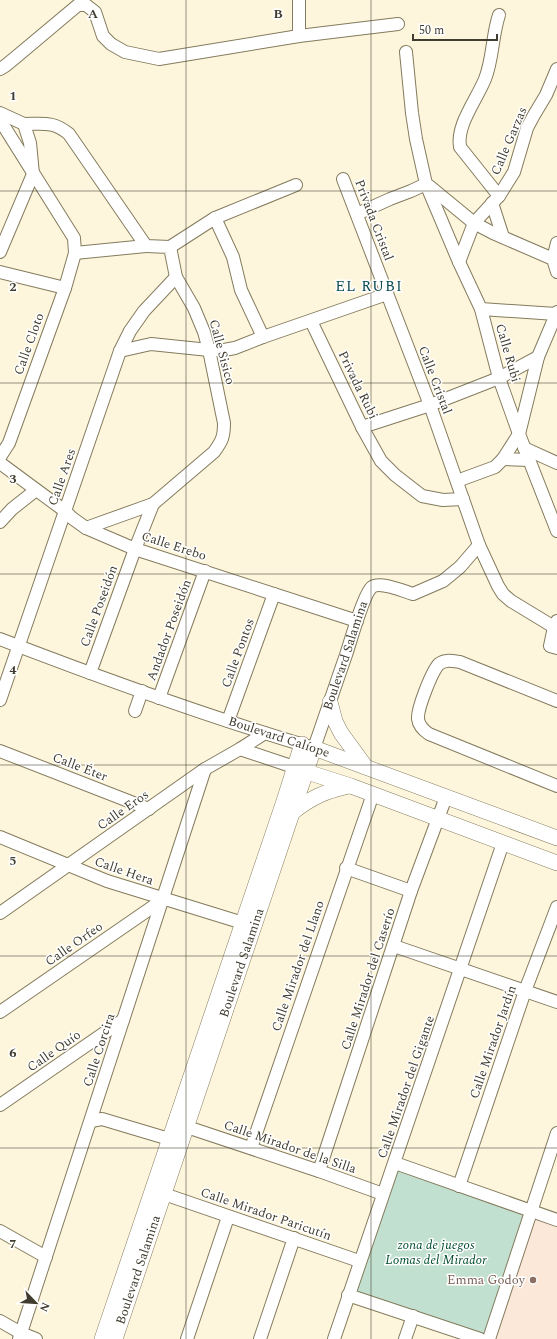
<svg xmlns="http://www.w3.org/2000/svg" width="557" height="1339" font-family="Spectral,serif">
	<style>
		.education { fill: #fbe8d8 }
		.green { fill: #c2e0cf }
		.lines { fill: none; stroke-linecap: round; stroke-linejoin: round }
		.minor-casing { stroke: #847b5e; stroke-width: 14 }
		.tertiary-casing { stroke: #847b5e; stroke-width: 16 }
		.minor { stroke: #fff; stroke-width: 12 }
		.tertiary { stroke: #fff; stroke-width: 15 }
		.grid { fill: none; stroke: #403c2f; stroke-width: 1; stroke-opacity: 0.55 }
		.education-dot { fill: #8d6e63; stroke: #fff; stroke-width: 1.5 }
		.labels { text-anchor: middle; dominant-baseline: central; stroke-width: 3; stroke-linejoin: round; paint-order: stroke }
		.street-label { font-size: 13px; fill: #403c2f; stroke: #fff }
		.park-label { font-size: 13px; font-style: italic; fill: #004d30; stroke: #fff }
		.education-label { font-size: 13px; fill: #785e54; stroke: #fff; text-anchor: end }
		.quarter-label { font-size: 15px; letter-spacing: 1px; fill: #0c4b52; stroke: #fff }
		.grid-label { font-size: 13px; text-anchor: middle; font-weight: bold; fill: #403c2f; stroke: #fff; stroke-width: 3; stroke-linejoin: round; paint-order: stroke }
	</style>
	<rect width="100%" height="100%" fill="#fef6dc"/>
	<path class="education" d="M531 1212 557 1221V1339H491Z"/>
	<path class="green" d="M392 1165 531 1212 491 1339 347 1296Z"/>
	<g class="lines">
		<defs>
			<g id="minor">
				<path d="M299 0V36"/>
				<path d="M406 52 412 113 416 139 426 184 459 262 481 309 499 378 519 434 557 531"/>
				<path d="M0 69 5 66 16 57 78 5H86L95 12 103 36 111 44 125 52 159 59 299 36 398 24"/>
				<path d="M0 113 24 124 30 143 33 174 0 252"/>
				<path d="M0 120 74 238 75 253 65 288 9 443 0 457"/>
				<path d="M24 124C44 124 53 121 69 134L146 246 170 247 176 277 194 308 204 332 209 350 224 423C224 437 222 441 214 452L153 504 86 528"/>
				<path d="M343 179 430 405 479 545 498 586 503 594 511 601 554 627"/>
				<path d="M429 186 474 223 493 233 553 259 557 272"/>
				<path d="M499 196 460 147C456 125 477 99 485 79 493 59 492 36 499 15"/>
				<path d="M492 203 503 237"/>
				<path d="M357 214 390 199 411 191 426 184"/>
				<path d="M215 218 233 257 241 290 263 337"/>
				<path d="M170 247 215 218 296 185"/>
				<path d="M75 253 146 246"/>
				<path d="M553 259 557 243"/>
				<path d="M459 262 474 223 499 196 514 172 527 128 534 115 546 95 557 69"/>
				<path d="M0 272 65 288"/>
				<path d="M481 309 556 314"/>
				<path d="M311 321 362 427 381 461 395 475 422 496 443 500 463 499"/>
				<path d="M120 351 151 344 209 350H224L235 348 263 337 387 294"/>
				<path d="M362 427 430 405 499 378 538 357"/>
				<path d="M524 448 557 463"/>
				<path d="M503 459 529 460"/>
				<path d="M0 463 65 511 72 518 86 528 135 549 357 621"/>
				<path d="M457 481 495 467 503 459 519 434 538 357 557 312"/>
				<path d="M0 522 12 509 36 490"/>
				<path d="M557 621 554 627 550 646 557 648"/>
				<path id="s1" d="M0 639C104 679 208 717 314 748 325 717 335 686 346 655 350 643 364 593 372 587 380 581 403 591 413 594L443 581 460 567 479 545"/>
				<path d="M90 673 135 549 153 504"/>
				<path d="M159 698 205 571"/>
				<path d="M0 700 120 351 130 331 144 311 176 277"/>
				<path d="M557 701 460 662C453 661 446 659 439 664 432 671 417 709 418 719 419 726 423 730 429 734L557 786"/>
				<path d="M135 711 142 691"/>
				<path d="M228 721 274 594"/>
				<path d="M240 749 303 770"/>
				<path d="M0 751 149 809"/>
				<path d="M0 837 107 881 243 923"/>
				<path d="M346 868 411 891"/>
				<path d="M0 913 205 769 240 749 265 733"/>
				<path d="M394 946 557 1002"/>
				<path d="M0 1012 164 899"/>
				<path d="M0 1105 123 1020"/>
				<path d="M91 1121 102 1119 169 1139"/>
				<path d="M187 1127 319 1171 383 1194"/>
				<path d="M251 1148 373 794"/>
				<path d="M395 1163 557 1220"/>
				<path d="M319 1171 411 891 446 797"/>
				<path d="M459 1186 525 991 557 907"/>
				<path d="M164 1194 359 1261"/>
				<path d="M0 1231 46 1257"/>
				<path d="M348 1295 480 1339"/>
				<path d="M0 1321 21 1333 36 1339"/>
				<path d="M19 1339 205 769"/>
				<path d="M187 1339 228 1217"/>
				<path d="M260 1339 294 1238"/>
				<path d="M334 1339 503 843"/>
				<path d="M405 1339 413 1316"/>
				<path d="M489 1339 557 1133"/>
			</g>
			<g id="tertiary">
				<path d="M330 702 335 721 341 733 365 766"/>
				<path d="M307 772 351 786 557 863"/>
				<path d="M293 812C312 797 326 791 349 786"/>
				<path d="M102 1339 284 801 302 744"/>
				<path id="s2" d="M115 1339 314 748 557 838"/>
			</g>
		</defs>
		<use href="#minor" class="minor-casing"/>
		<use href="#tertiary" class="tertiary-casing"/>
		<use href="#minor" class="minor"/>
		<use href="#tertiary" class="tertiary"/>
	</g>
	<path class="grid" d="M186 0V1339M371 0V1339M0 191H557M0 383H557M0 574H557M0 765H557M0 956H557M0 1148H557"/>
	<circle class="education-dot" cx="533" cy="1280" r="4"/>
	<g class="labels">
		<g class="street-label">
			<text transform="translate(509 141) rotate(-67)">Calle Garzas</text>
			<text transform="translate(374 220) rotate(69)">Privada Cristal</text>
			<text transform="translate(29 344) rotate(-70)">Calle Cloto</text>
			<text transform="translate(222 352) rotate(75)">Calle Sisico</text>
			<text transform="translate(508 353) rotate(74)">Calle Rubi</text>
			<text transform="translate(435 380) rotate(69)">Calle Cristal</text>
			<text transform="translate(358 385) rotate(64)">Privada Rubi</text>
			<text transform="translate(62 477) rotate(-71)">Calle Ares</text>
			<text transform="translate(174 546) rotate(18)">Calle Erebo</text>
			<text transform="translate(99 606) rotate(-70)">Calle Poseidón</text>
			<text transform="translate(169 630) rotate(-70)">Andador Poseidón</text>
			<text transform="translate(238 653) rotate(-70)">Calle Pontos</text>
			<text stroke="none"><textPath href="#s1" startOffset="430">Boulevard Salamina</textPath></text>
			<text transform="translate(279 737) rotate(18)">Boulevard Calíope</text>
			<text transform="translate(80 767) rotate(21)">Calle Éter</text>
			<text transform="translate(123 810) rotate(-35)">Calle Eros</text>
			<text transform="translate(124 871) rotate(19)">Calle Hera</text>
			<text transform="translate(74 944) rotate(-35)">Calle Orfeo</text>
			<text stroke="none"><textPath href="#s2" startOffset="397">Boulevard Salamina</textPath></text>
			<text transform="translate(298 966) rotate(-71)">Calle Mirador del Llano</text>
			<text transform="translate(368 979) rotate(-72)">Calle Mirador del Caserío</text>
			<text transform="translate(493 1042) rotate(-71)">Calle Mirador Jardín</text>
			<text transform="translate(99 1050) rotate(-72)">Calle Corcira</text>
			<text transform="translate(54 1051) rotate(-35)">Calle Quío</text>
			<text transform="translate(406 1087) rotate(-71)">Calle Mirador del Gigante</text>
			<text transform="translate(290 1147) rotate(19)">Calle Mirador de la Silla</text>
			<text transform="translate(266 1214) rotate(19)">Calle Mirador Paricutín</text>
			<text stroke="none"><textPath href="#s2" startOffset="73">Boulevard Salamina</textPath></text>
		</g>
		<g class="park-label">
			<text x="436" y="1245">zona de juegos<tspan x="436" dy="15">Lomas del Mirador</tspan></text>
		</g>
		<g class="education-label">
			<text x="525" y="1280">Emma Godoy</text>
		</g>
		<g class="quarter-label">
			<text x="369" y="286">EL RUBI</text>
		</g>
	</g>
	<g class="grid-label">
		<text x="93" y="18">A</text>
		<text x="278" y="18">B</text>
		<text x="13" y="100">1</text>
		<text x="13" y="291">2</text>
		<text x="13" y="483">3</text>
		<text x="13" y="674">4</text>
		<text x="13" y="865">5</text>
		<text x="13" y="1057">6</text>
		<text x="13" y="1248">7</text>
	</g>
	<g transform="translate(36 1303) rotate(115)" stroke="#ffffff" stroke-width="3" paint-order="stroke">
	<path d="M0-3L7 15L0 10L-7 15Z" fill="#403c2f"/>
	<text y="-6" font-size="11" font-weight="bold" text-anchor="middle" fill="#403c2f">N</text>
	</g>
	<path d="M413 34v6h84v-6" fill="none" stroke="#403c2f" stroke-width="2"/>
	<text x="419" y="34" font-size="12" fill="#403c2f" stroke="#ffffff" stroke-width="3" paint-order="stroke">50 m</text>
</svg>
